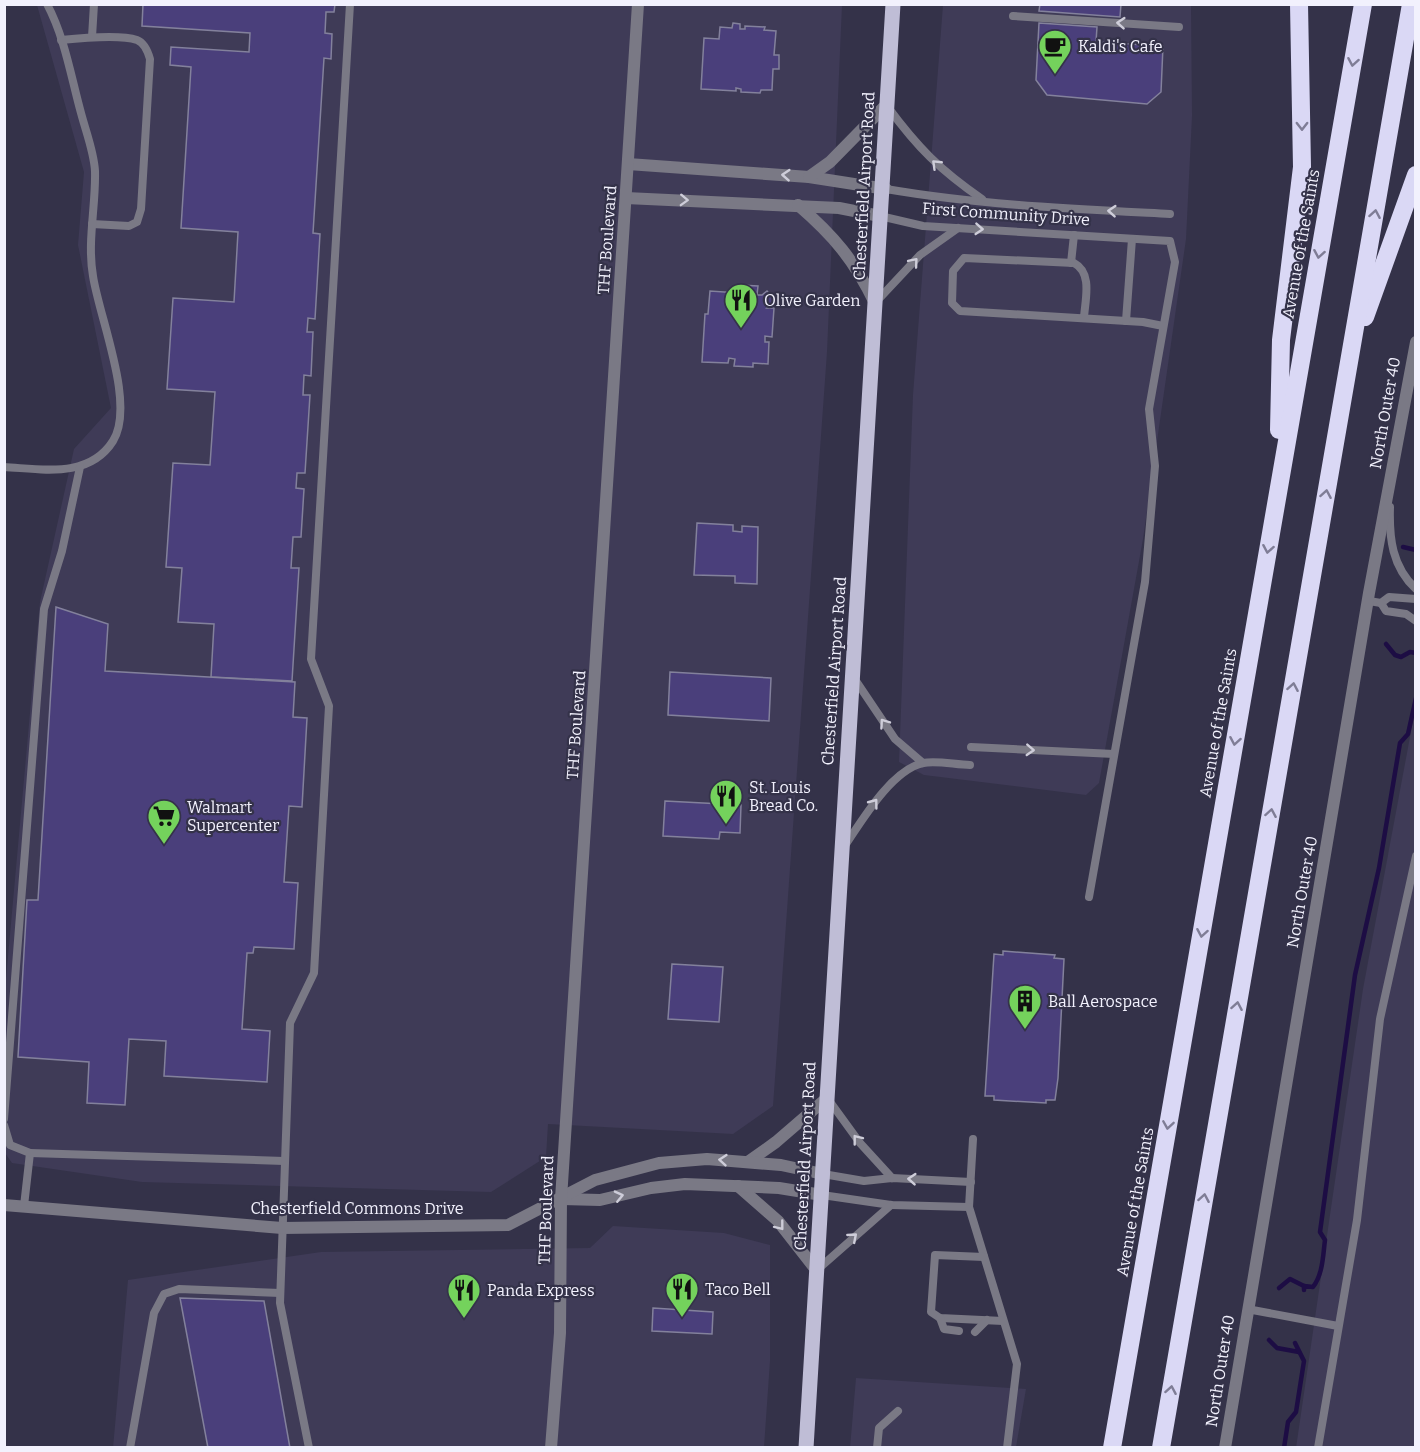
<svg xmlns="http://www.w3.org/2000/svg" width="1420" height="1452" font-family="Bitter,serif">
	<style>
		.built { fill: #3f3b57 }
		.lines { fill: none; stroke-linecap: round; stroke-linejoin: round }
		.stream { stroke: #1d0d44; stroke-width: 4.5 }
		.building { fill: #4a3f7b; stroke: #83819c; stroke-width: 1.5 }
		.service { stroke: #7a7985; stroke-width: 8 }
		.minor { stroke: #7a7985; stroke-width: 12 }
		.tertiary { stroke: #7a7985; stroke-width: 12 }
		.primary { stroke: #bfbdd6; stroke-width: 15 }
		.motorway { stroke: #dad8f5; stroke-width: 18 }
		.oneway { stroke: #cecdd9 }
		.oneway2 { stroke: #7f7d96 }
		.labels { text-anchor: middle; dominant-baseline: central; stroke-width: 4.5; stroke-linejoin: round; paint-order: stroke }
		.poi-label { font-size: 16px; fill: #f2f1fd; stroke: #343249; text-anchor: start }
		.street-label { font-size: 16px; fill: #f2f1fd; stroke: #343249 }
	</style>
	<rect width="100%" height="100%" fill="#343249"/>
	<g class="built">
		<path d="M37 5H842L827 352 773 1106 733 1134 548 1124 546 1157 491 1192 142 1182 12 1163 5 1153V990L40 602 74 449 111 408 78 245 84 172Z"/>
		<path d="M943 5H1191L1192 116 1186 239 1143 539 1099 783 1086 795 924 775 899 762 913 395Z"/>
		<path d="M1415 710V1447L1296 1448 1363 989Z"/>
		<path d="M613 1226 724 1233 770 1245V1361L764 1447 113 1448 128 1280 321 1252 590 1248Z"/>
		<path d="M856 1378 1026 1389 1016 1447 850 1448Z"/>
	</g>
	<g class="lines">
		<g class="stream">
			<path d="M1403 547 1416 550"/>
			<path d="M1386 644 1395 655 1401 657 1410 652 1416 653"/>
			<path d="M1279 1288 1290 1279 1304 1286"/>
			<path d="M1304 1290V1286L1313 1287C1323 1274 1323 1255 1325 1240L1320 1232 1355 975 1379 868 1400 743 1408 734 1416 698"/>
			<path d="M1269 1340 1277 1348 1299 1352"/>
			<path d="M1284 1448 1288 1422 1296 1412 1304 1361 1295 1343"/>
		</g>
	</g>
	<g class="building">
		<path d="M143 4H335L334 12H326L325 33 332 34 331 59 324 58 313 233 320 234 315 319 308 318 307 332H313L311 376 304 375 303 395H310L305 473H297L296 488 304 489 301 537H293L291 568H299L292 681 211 677 214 624 178 622 182 568 166 567 173 463 210 465 215 392 167 389 173 298 234 302 238 232 181 228 191 67 170 65 171 47 249 52 250 33 142 26Z"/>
		<path d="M1040 4H1121L1120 17 1039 11Z"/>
		<path d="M733 23 740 24V29H745V26L765 27 764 30 776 31 774 55H779V69H773L772 90H761L760 93 741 92V89L736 88V91L701 89 704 38 719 39 720 27 732 28Z"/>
		<path d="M1039 23 1097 27 1096 42 1163 46 1161 92 1147 104 1047 95 1036 80Z"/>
		<path d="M739 285 758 286 757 295H762L767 291 775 301 767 308H774L772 337 765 336V342H769L768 364 753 363V367L734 366 735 359 729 358 728 363 702 362 705 314H708L710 291 739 293Z"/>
		<path d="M697 523 733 525V531L742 532V526L758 527 757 584 735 583V576L694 575Z"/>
		<path d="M56 607 108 624 105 671 295 682 293 717 307 718 302 807 289 806 284 882 298 883 294 949 254 947 253 953H247L242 1029 270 1031 267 1082 164 1076 166 1041 129 1039 125 1105 87 1103 89 1062 18 1057 27 900H38Z"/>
		<path d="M670 672 771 678 769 721 668 715Z"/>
		<path d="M665 801 741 805 740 833 720 832 719 839 663 836Z"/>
		<path d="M1003 951 1055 955 1054 958 1064 959 1058 1078 1055 1100H1046V1103L994 1100V1096H985L994 954 1003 955Z"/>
		<path d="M672 964 723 967 719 1022 668 1019Z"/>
		<path d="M180 1298 264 1301 290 1448H208Z"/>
		<path d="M653 1308 713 1312 712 1334 652 1331Z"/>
	</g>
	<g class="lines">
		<g class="service">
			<path d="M1013 16 1179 27"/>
			<path d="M92 37 94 4"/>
			<path d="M61 40C80 38 120 34 137 40 145 43 148 52 150 59L141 209 137 222 129 226 92 224"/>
			<path d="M887 106C918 148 940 170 982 199"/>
			<path d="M886 189C979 205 1075 209 1170 214"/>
			<path d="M880 216 923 226 1170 241 1175 262 1149 409 1155 466 1145 582 1089 897"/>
			<path d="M1071 263 1074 235"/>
			<path d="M875 303 920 255 958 228"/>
			<path d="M1084 318C1085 300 1093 273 1074 263L964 258 953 271 952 303 960 311 1143 322 1163 326"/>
			<path d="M1126 321 1132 239"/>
			<path d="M4 467C42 469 89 479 113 441 136 404 99 317 93 276 87 241 96 206 95 171 94 152 86 132 81 113 71 77 65 38 47 4"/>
			<path d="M1390 507C1389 538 1392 567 1416 589"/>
			<path d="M1369 601 1381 603 1389 597 1416 599"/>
			<path d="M1381 603 1386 611 1406 614 1416 621"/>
			<path d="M854 678 895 739 923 763"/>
			<path d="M971 747 1114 754"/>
			<path d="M844 847C861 822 891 770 923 763 937 760 956 765 970 765"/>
			<path d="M828 1099 860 1143 892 1178"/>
			<path d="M4 1119 44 609 62 551 80 467"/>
			<path d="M4 1125 10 1145 30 1153 24 1206"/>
			<path d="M973 1139 969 1207 1017 1364 1007 1448"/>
			<path d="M30 1153 284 1161"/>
			<path d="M823 1174 864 1181 892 1178 971 1182"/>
			<path d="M822 1195 891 1205 969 1207"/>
			<path d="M984 1257 935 1255 931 1312 940 1318 1003 1321"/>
			<path d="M817 1270 891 1205"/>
			<path d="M1247 1309 1338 1326"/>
			<path d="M940 1318 944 1329 959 1331"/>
			<path d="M975 1332 987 1320"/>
			<path d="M130 1448 154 1313 164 1294 179 1289 280 1293"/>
			<path d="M309 1448 280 1303 290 1023 314 973 329 706 311 659 350 4"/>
			<path d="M877 1448 879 1428 898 1411"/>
			<path d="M1318 1448 1357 1220 1380 1019 1416 856"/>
		</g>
		<g class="minor">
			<path d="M628 164 809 177 886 189"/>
			<path d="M809 177 830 162 886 105"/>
			<path d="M626 198 839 208 880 216"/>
			<path d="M798 205C834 236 854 260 875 303"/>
			<path d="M748 1162 776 1142 827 1098"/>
			<path d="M738 1186 778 1221 817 1271"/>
			<path d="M562 1199 600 1200 651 1188 685 1184 779 1188 822 1195"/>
			<path d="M4 1205 282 1228 508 1225 595 1180 659 1163 707 1159 781 1165 823 1174"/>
			<path d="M551 1448 560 1333 561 1199 638 4"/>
		</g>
		<path class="tertiary" d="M1225 1448 1369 593 1416 342"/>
		<path class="primary" d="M806 1448 893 4"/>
		<g class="motorway">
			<path d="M1365 317 1416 175"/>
			<path d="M1279 430 1281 340 1302 167 1299 4"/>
			<path d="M1112 1448 1363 4"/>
			<path d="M1161 1448 1411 4"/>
		</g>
	</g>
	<defs><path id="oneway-chevron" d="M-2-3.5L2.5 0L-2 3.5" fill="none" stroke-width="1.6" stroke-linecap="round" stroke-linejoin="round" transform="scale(1.5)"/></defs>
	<g class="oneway">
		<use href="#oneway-chevron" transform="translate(1121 23) rotate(-176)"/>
		<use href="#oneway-chevron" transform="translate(936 164) rotate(-136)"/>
		<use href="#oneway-chevron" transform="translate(786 175) rotate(-176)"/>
		<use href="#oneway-chevron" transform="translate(684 200) rotate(2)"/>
		<use href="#oneway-chevron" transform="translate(1112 211) rotate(-176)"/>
		<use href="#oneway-chevron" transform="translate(979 229) rotate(4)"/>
		<use href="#oneway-chevron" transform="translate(914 262) rotate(-50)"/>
		<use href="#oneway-chevron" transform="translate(884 723) rotate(-125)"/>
		<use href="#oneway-chevron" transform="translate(1030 750) rotate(3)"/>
		<use href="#oneway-chevron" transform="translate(874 803) rotate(-53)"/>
		<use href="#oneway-chevron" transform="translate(857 1139) rotate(-128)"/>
		<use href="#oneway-chevron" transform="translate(723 1160) rotate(-175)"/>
		<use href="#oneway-chevron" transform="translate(912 1179) rotate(-176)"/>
		<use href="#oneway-chevron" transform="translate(619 1196) rotate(-13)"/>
		<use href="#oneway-chevron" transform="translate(780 1226) rotate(52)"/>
		<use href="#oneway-chevron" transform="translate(853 1237) rotate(-41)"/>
	</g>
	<g class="oneway2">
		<use href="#oneway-chevron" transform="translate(1353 62) rotate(100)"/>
		<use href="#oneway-chevron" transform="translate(1302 126) rotate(90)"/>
		<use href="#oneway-chevron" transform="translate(1375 214) rotate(-80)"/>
		<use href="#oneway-chevron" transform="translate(1319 254) rotate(100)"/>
		<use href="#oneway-chevron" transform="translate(1326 494) rotate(-80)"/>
		<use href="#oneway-chevron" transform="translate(1268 549) rotate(100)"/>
		<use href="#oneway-chevron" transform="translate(1293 687) rotate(-80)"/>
		<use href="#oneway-chevron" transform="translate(1235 741) rotate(100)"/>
		<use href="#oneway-chevron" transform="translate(1271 813) rotate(-80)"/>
		<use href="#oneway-chevron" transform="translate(1202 933) rotate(100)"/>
		<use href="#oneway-chevron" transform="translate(1237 1006) rotate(-80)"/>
		<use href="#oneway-chevron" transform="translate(1168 1125) rotate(99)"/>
		<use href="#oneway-chevron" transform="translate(1204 1198) rotate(-80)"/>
		<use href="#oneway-chevron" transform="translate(1171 1390) rotate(-80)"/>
	</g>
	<defs>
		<symbol id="cafe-pin" viewBox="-11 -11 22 30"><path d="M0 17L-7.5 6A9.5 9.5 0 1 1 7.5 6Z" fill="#74d25c" stroke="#343249"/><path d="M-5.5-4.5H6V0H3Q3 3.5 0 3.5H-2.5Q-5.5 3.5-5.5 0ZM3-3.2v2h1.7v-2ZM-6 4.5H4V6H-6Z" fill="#111"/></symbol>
		<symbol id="restaurant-pin" viewBox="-11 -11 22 30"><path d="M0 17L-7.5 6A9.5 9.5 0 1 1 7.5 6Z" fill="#74d25c" stroke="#343249"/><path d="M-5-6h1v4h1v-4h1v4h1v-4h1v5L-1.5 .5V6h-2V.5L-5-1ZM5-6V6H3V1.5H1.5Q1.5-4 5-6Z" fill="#111"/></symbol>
		<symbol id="supermarket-pin" viewBox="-11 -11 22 30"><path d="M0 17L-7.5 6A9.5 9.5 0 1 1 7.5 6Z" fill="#74d25c" stroke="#343249"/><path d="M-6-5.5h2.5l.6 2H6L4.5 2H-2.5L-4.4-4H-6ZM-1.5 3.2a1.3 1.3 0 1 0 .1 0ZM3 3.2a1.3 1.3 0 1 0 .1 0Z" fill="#111"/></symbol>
		<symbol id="building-pin" viewBox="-11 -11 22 30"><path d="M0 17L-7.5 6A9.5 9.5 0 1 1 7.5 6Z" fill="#74d25c" stroke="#343249"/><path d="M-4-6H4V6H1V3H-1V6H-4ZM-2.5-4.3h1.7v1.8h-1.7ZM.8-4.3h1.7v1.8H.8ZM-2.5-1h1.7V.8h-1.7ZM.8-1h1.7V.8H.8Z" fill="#111"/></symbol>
	</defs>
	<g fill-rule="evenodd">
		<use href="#cafe-pin" x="1036" y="27" width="38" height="52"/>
		<use href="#restaurant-pin" x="722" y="281" width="38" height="52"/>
		<use href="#restaurant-pin" x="707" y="777" width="38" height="52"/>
		<use href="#supermarket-pin" x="145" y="797" width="38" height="52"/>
		<use href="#building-pin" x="1006" y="982" width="38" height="52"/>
		<use href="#restaurant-pin" x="663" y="1270" width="38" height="52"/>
		<use href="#restaurant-pin" x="445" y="1271" width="38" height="52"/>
	</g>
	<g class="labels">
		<g class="poi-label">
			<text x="1078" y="46">Kaldi's Cafe</text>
			<text x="764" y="300">Olive Garden</text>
			<text x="749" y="787">St. Louis<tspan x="749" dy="18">Bread Co.</tspan></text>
			<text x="187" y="807">Walmart<tspan x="187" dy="18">Supercenter</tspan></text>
			<text x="1048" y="1001">Ball Aerospace</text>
			<text x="705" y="1289">Taco Bell</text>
			<text x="487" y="1290">Panda Express</text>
		</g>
		<g class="street-label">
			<text transform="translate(864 186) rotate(-87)">Chesterfield Airport Road</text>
			<text transform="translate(1006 214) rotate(4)">First Community Drive</text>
			<text transform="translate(607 240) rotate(-86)">THF Boulevard</text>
			<text transform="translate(1301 244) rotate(-80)">Avenue of the Saints</text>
			<text transform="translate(1385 413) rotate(-80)">North Outer 40</text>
			<text transform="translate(834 671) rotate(-86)">Chesterfield Airport Road</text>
			<text transform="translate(1218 723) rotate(-80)">Avenue of the Saints</text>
			<text transform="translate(576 725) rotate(-86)">THF Boulevard</text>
			<text transform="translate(1302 892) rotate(-80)">North Outer 40</text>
			<text transform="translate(805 1156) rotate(-87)">Chesterfield Airport Road</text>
			<text transform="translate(1135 1202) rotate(-80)">Avenue of the Saints</text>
			<text x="357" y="1208">Chesterfield Commons Drive</text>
			<text transform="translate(546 1210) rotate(-88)">THF Boulevard</text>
			<text transform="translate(1220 1371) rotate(-81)">North Outer 40</text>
		</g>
	</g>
	<rect width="1420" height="1452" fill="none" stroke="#f2f1fd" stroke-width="12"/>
</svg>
